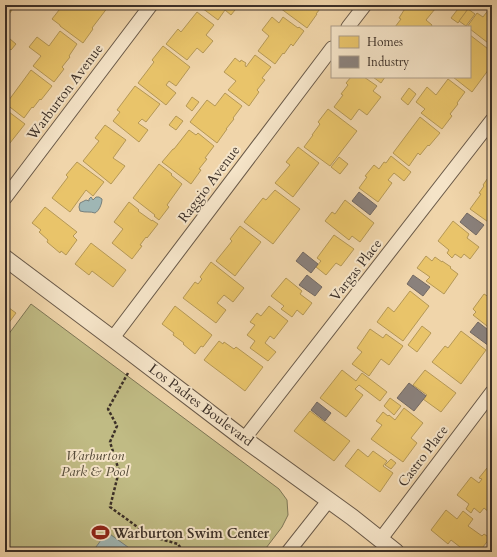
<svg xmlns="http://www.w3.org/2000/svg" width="497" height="557" font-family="Cardo,serif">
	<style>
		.green { fill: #c0bb84; stroke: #7e7656 }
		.water { fill: #9fb6b4; stroke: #77807c }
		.homes { fill: #e9c46a; stroke: #b59856 }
		.industry { fill: #8a817c; stroke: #736963 }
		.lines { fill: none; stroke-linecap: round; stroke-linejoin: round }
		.minor-casing { stroke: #695948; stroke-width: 15 }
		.tertiary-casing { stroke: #695948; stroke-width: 18 }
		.path { stroke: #3c3028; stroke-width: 2.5; stroke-dasharray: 3 2; stroke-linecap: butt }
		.minor { stroke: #f5e4c8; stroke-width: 13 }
		.tertiary { stroke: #f5e4c8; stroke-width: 16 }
		.labels { text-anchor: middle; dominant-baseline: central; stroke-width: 4; stroke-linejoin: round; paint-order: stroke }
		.street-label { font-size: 14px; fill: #3c3028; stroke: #f5e4c8 }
		.park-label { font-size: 14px; font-style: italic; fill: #564c3a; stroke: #f5e4c8 }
		.poi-label { font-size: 14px; font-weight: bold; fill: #3c3028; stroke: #f5e4c8; text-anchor: start }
	</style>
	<rect width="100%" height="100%" fill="#f0d5aa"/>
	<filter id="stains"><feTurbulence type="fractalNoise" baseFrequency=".005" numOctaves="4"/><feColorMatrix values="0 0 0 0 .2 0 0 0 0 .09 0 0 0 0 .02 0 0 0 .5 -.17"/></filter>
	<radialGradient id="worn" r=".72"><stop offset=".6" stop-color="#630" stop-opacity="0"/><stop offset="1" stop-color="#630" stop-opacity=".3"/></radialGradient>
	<path class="green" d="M31 304 279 489 287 500 288 515 282 527 263 552H5V339Z"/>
	<g class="water">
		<path d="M91 197 93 200 96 197H99L102 199C102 204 99 211 95 213 90 211 86 213 80 211L79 207 80 203 86 200 89 201V199Z"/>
		<path d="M107 532 132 550 131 552H95L93 551Z"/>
	</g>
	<g class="homes">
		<path d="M5 5H16L5 19Z"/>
		<path d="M63 5 65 7 67 5H106L108 7 92 28 93 29 83 43 60 26V25L52 19Z"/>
		<path d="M198 5H239L231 15 225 10 218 20Z"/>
		<path d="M282 5H323L316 14H317L307 28 280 8Z"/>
		<path d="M405 5H430L435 9 426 20 432 25 431 27H395L401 19 399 18 406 7 404 6Z"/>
		<path d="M461 5H463L468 9 458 23 451 18Z"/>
		<path d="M492 5V46L470 29V27H467L477 13 483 17Z"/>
		<path d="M468 9 475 14 466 26 459 21Z"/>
		<path d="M197 12 214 25 206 35 213 41 203 53 197 48 187 60 166 44 178 29 181 32Z"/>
		<path d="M272 17 279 23 283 17 298 28 299 27 304 31 293 46 291 44 284 54 283 53 275 64 258 51 269 36 262 30Z"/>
		<path d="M60 31 77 44 69 56 70 57 62 67 64 69 54 82 33 66 41 56 29 47 37 37 49 46Z"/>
		<path d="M470 35 492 52V65L472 92 453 77H470Z"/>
		<path d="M10 39 16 44 11 50 5 45Z"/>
		<path d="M163 46 190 67 176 86 169 81 166 85 176 93 166 105 138 83 154 62 152 60Z"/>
		<path d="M255 55 271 67 262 78 265 80 257 90 259 92 249 106 228 90 236 81 224 72 235 58 240 62 241 60 246 63 245 65 246 67Z"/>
		<path d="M31 70 52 86 41 100 40 99 33 108 32 107 24 118 6 104Z"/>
		<path d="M351 77H364L377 86 373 91 381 97 367 115 359 109 351 120 334 107 343 95 341 94 348 85 346 83Z"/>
		<path d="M373 77H385L381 83Z"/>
		<path d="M448 79 465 92 457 103 458 104 450 114 452 116 442 129 421 113 425 109 416 102 427 87 436 95Z"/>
		<path d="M135 86 160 104 146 122 142 119 138 123 148 130 139 142 113 121 120 112 117 110Z"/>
		<path d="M409 88 416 94 408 105 401 99Z"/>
		<path d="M225 93 242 106 233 118 234 119 226 129H227L217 143 190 122 207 100 215 106Z"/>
		<path d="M192 97 199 102 192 111 186 106Z"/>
		<path d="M5 109 25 124 6 148 5 147Z"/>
		<path d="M328 109 357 131 330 166 304 147 313 135H312L320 124 318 122Z"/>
		<path d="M176 116 183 121 176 130 169 125Z"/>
		<path d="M420 117 440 133 429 146 428 145 420 155 418 153 409 166 393 153Z"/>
		<path d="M105 125 126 140 113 158 125 166 111 184 83 161 99 141 95 138Z"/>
		<path d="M189 130 196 135 198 133 214 146 205 158 207 159 199 169 201 170 191 184 162 162 173 149H174Z"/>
		<path d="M298 147 319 163 293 197 275 183 290 165 286 162Z"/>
		<path d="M391 156 411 172 404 181 394 173 388 180 392 183 378 202 359 188 367 177 365 176 374 165 379 169 384 162 386 163Z"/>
		<path d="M339 157 348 164 340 174 331 167Z"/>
		<path d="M77 162 104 182 93 196 86 190 70 212 52 198 68 177 66 175Z"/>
		<path d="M159 164 172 174 171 175 182 184 167 205 169 207 159 220 154 216 155 215 133 198Z"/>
		<path d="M492 172V223L491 224 470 209 481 194 479 193 484 186 483 185Z"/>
		<path d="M275 190 300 209 273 244 244 222 263 198 266 200Z"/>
		<path d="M345 200 374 223 360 242 352 236 349 240 325 221 332 212 335 214Z"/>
		<path d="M129 202 139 210 138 211 152 221V220L158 224 147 238 146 237 140 245 142 246 132 259 112 243 123 229 114 222Z"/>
		<path d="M45 207 77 232 73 236 77 240 66 255 61 251 60 253 47 242 48 240 39 232 41 230 32 223Z"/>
		<path d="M453 221 469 234 467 238 479 247 470 259 464 254 461 258 455 254 452 258 447 253 449 250 438 241Z"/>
		<path d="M240 226 261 242 235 276 216 261 232 241 230 239Z"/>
		<path d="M334 235 354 249 341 266 336 263 326 275 316 267 321 261 317 258Z"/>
		<path d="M91 243 126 270 113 287 92 271 89 275 75 264Z"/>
		<path d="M426 256 432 261 435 257 442 262V261L451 267 450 268 458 274 444 294 426 281 430 277 417 268Z"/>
		<path d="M211 262 244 288 233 302 224 295 217 303 226 310 216 323 183 298 195 282 198 284 202 279 200 277Z"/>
		<path d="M286 278 302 291 300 294 312 303 303 315 297 310 292 317 281 309 284 306 271 296Z"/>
		<path d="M410 291 429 306 403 341 377 322 388 307 394 312Z"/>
		<path d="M492 293V324L490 322 487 326 473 315 476 312 473 309 484 294 489 297Z"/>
		<path d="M5 305 16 313 5 328Z"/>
		<path d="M175 306 212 335 203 347 201 346 195 354 183 344 184 343 173 335 174 333 162 324Z"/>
		<path d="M269 306 288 321 274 339 270 336 265 343 276 352 268 361 250 348 255 341 247 335 255 325 250 322 257 313 261 316Z"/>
		<path d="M422 326 431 333 417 352 408 345Z"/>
		<path d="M370 329 383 338 386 334 403 346 389 365 381 359 369 376 352 364 362 352 357 348Z"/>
		<path d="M461 331 486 350 461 384 432 362 445 346 448 348Z"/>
		<path d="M219 341 223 344 224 342 234 349 236 347 263 367 245 391 204 360Z"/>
		<path d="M342 370 356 381 362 373 387 392 380 401 359 385 355 389 363 395 346 417 320 398Z"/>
		<path d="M425 370 456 393 441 412 423 399 427 395 413 385Z"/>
		<path d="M390 398 401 406 394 415 384 406Z"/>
		<path d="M404 408 423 423 411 438 417 443 403 462 371 439 382 425 376 421 383 412 388 416 389 415 395 420Z"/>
		<path d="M310 411 350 441 334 461 294 431Z"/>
		<path d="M358 449 368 457 373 451 387 461 383 466 393 473 380 492 345 466Z"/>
		<path d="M391 459 396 463 391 469 385 465Z"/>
		<path d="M487 468 492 472V511L490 513 484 508 480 513 474 508 471 513 466 509 469 504 457 495 471 477 479 483 482 479 479 478Z"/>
		<path d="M446 510 457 519 463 511 473 519 468 526 482 536 484 534 490 538 479 552H460L457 550 460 547 451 540 448 544 431 530Z"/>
	</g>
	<g class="industry">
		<path d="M359 192 377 206 370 215 352 201Z"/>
		<path d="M467 213 484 225 476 235 460 222Z"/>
		<path d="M303 252 318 264 311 273 296 261Z"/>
		<path d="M307 275 322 287 315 296 299 285Z"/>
		<path d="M413 275 430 287 423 296 407 284Z"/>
		<path d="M478 322 492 333V342L489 346 470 332Z"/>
		<path d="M409 383 426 396 414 411 397 398Z"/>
		<path d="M317 402 331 413 325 421 311 410Z"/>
	</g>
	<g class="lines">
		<defs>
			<g id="minor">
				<path d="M348 27 365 5"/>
				<path d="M5 198 151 5"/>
				<path d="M112 339 332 48"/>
				<path d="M244 439 492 120"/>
				<path d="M380 540 492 392"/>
				<path d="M288 552 329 500"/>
			</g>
			<path id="tertiary" d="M5 258 129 351 244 439 352 517 396 552"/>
		</defs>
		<use href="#minor" class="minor-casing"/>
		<use href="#tertiary" class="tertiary-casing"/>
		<path class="path" d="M128 373 108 409 117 426 110 442 119 471 110 507 150 536 178 544 183 552"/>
		<use href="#minor" class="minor"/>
		<use href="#tertiary" class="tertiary"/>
	</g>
	<defs>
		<symbol id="stadium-bare" viewBox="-9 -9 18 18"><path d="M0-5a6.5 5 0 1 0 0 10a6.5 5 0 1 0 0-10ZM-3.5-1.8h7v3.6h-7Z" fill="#8f2418" stroke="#f5e4c8" stroke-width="2.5" paint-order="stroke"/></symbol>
	</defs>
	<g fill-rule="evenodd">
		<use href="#stadium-bare" x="88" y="520" width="25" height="25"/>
	</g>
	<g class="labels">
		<g class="street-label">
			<text transform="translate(65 92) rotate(-53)">Warburton Avenue</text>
			<text transform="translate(209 184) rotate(-53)">Raggio Avenue</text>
			<text transform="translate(356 270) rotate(-52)">Vargas Place</text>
			<text transform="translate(201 405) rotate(37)">Los Padres Boulevard</text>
			<text transform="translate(423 456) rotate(-53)">Castro Place</text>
		</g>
		<g class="park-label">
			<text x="95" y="455">Warburton<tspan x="95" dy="16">Park &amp; Pool</tspan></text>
		</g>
		<g class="poi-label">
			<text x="113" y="533">Warburton Swim Center</text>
		</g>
	</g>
	<rect width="497" height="557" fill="none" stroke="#f0d5aa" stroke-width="20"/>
	<rect x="6" y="6" width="485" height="545" fill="none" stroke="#3c3028" stroke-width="2"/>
	<rect x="10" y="10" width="477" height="537" fill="none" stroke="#3c3028"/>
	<rect x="331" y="26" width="140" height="52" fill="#f5e4c8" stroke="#ab9c88"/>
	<rect x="339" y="36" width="20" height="12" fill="#e9c46a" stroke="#ab9c88"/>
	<text x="367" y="46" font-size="12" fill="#3c3028">Homes</text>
	<rect x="339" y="56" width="20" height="12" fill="#8a817c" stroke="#ab9c88"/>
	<text x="367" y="66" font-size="12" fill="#3c3028">Industry</text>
	<rect width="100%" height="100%" filter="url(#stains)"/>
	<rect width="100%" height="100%" fill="url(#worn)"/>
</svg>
